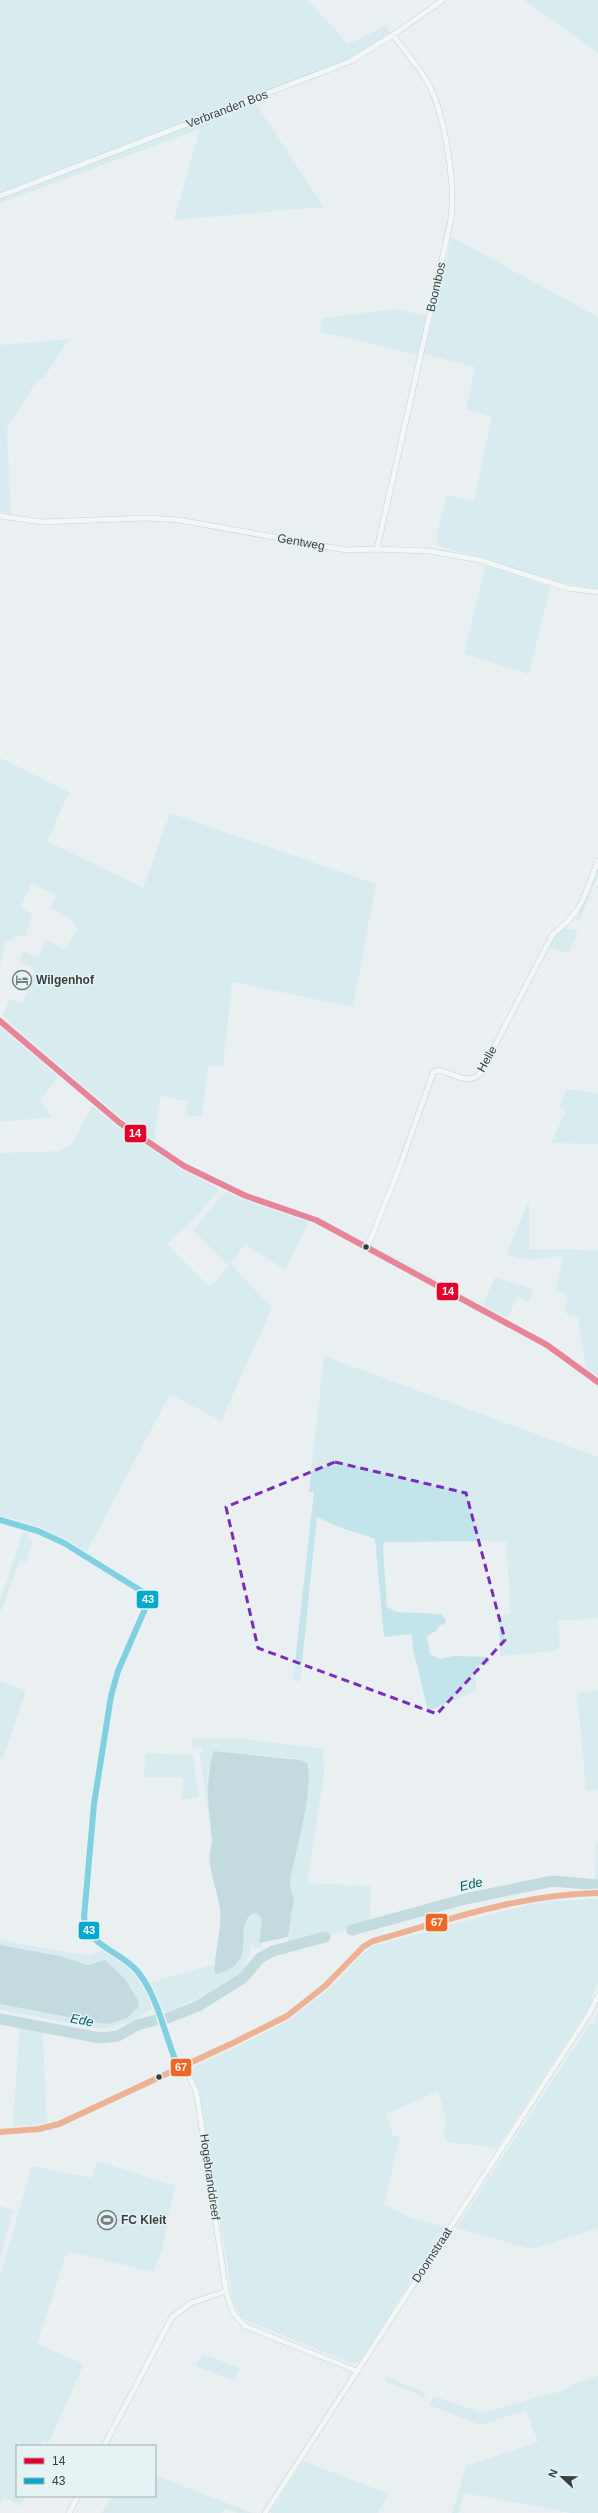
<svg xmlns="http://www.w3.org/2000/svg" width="598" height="2513" font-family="Arial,sans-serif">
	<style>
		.green { fill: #c4e4eb }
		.water { fill: #94bec6 }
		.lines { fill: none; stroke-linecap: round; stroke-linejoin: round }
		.river { stroke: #94bec6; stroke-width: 11 }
		.street-casing { stroke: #a3a8a9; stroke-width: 6 }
		.street { stroke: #fcfdfd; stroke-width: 5 }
		.bus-1-casing { stroke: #e6f3f5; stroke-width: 9 }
		.bus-2-casing { stroke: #e6f3f5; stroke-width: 9 }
		.bus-3-casing { stroke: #e6f3f5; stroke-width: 9 }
		.bus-1 { stroke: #e4002b; stroke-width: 6 }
		.bus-2 { stroke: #00a9ce; stroke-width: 6 }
		.bus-3 { stroke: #f26522; stroke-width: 6 }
		.marked { fill: none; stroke: #7b2cbf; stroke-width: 3; stroke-dasharray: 8 5; stroke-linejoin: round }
		.bus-dot { fill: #393e3f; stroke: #e6f3f5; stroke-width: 1.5 }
		.labels { text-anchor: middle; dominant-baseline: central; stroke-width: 3; stroke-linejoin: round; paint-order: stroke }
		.street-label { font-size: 12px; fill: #393e3f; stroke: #e6f3f5 }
		.poi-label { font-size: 12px; font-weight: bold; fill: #393e3f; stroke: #e6f3f5; text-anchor: start }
		.water-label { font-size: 13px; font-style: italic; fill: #055a67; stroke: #e6f3f5 }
		.line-badge { stroke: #e6f3f5; stroke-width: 1.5 }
		.badge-label { font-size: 11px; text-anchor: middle; font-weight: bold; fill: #fff }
	</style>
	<rect width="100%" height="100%" fill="#eaf0f2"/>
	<g class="green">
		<path d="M0 0H308L348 44 386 26 391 33 345 61 0 193Z"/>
		<path d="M524 0H598V53Z"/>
		<path d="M254 101 324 207 174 220 200 129 0 203V199Z"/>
		<path d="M452 237 598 317V589L547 580 476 556 438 546 437 533 447 495 474 501 492 417 466 409 475 367 424 354Z"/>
		<path d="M395 309 427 316 418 355 321 332 322 318Z"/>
		<path d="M69 339 44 378 38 379 7 428 11 514 0 512V345Z"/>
		<path d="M486 565 550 587 529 674 464 654Z"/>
		<path d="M0 758 69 792 47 841 143 888 170 813 376 884 353 1007 232 982 223 1067 208 1066 202 1117 186 1115 187 1101 160 1096 154 1143C103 1105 55 1065 8 1024L9 1020 3 1016 9 999 23 1003 34 968 19 962 23 951 39 957 46 939 65 950 77 930C75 919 60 913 51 908L56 895 32 883 20 908 32 913 25 938 18 935 5 943 0 967Z"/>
		<path d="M598 866V875L578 924 577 918Z"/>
		<path d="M563 928 578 930 569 954 548 946 554 936Z"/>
		<path d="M0 1025 58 1077 40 1101 52 1117 0 1122Z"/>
		<path d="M566 1089 598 1093V1144L551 1143 566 1110 560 1107Z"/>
		<path d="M92 1106C133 1137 174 1165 219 1189L200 1213 167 1244 210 1287 229 1266 193 1230 222 1195 228 1192 310 1220 285 1270 245 1244 231 1264 272 1308 221 1421 170 1394 86 1553C59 1534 32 1525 0 1516V1153L59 1151 72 1144Z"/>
		<path d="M529 1200V1249L598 1250V1379L586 1369 578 1317 565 1313 567 1293 556 1291 563 1256C546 1257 521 1265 507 1253Z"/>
		<path d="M372 1245 483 1304 495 1277 533 1289 530 1302 517 1297 507 1320 488 1310 486 1315 368 1253Z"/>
		<path d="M324 1356 598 1457V1619L558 1620 560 1647 554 1651 500 1656 499 1615 511 1614 506 1541 385 1542 383 1547 387 1607 397 1612 441 1614 446 1619 445 1624 440 1625 436 1631 427 1636 430 1654 440 1659 453 1656 490 1657V1664L476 1666V1691L428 1711 413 1649 412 1634 384 1637 375 1539 336 1526 317 1517 300 1682 293 1680 314 1492H309Z"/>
		<path d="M24 1530 29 1531 27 1538 33 1540 26 1563 20 1561 0 1613V1601Z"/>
		<path d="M0 1681 26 1691 3 1759 0 1758Z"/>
		<path d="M598 1690V1790H586L577 1693Z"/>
		<path d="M193 1738 244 1739 323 1749 324 1774 307 1883 371 1886 369 1924 287 1946 294 1897 291 1892 290 1880 309 1785V1769L307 1763 289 1758 215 1751 207 1774 211 1805 208 1811 200 1755 203 1748 192 1747Z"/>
		<path d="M146 1753 193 1755 199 1797 182 1800 183 1778 144 1777Z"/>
		<path d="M596 1842H598V1890L578 1889 579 1879 595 1882Z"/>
		<path d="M598 1899V1980L590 2005 497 2148 447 2142 443 2133 447 2121 438 2091 386 2114 393 2136H400L384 2205 411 2218 445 2227 360 2361 353 2364 241 2318 233 2301 199 2089 189 2069C232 2048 278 2030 315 2000 333 1986 349 1967 364 1950L372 1946 543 1901Z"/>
		<path d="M253 1913H258L262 1919 259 1941 262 1946 257 1948 250 1943V1954L243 1971 197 1999 163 2013 149 1983 215 1964 214 1972H224L238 1964 247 1921Z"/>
		<path d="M0 1940 89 1956 104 1950C129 1964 144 1981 153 2008L128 2023 101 2029 0 2010V2004L99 2023 109 2024 127 2018 100 1960 87 1965 64 1957 0 1945Z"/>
		<path d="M598 2011V2228L536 2248H527L456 2228 590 2024 595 2025Z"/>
		<path d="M0 2014 42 2022 47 2124 13 2127 20 2025 0 2022Z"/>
		<path d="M97 2161 175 2186 162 2250 153 2272 71 2252 69 2256 66 2255 37 2344 84 2364 48 2444 44 2441 41 2446H17V2467L14 2473 17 2475V2496H26L21 2506 4 2497 0 2506V2277L32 2166 92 2178Z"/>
		<path d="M0 2206 13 2210 0 2258Z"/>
		<path d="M203 2354 240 2368 235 2381 195 2366Z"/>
		<path d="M598 2376V2513H571L464 2493 458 2513H452L466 2466 538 2442 526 2411 480 2425 429 2405 434 2396 481 2413 565 2390 570 2385Z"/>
		<path d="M387 2377 426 2393 424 2397 385 2381Z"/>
		<path d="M303 2461 384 2492 389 2494 378 2513H270Z"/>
		<path d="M155 2475 252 2513H237L225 2508 221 2513H101L112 2496H155Z"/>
	</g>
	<g class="water">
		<path d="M214 1751 300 1760 307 1763C315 1784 295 1855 290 1880L291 1892 294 1897 288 1937 259 1943 262 1919 258 1913H253C231 1930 261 1961 218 1974L214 1972 215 1964C216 1946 222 1926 220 1909 218 1894 212 1879 210 1864 208 1854 212 1847 212 1840 209 1810 204 1781 214 1751Z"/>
		<path d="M0 1945 64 1957 87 1965 105 1960 125 1979 139 2002 138 2007 127 2018 109 2024 99 2023 0 2004Z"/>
	</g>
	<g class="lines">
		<g class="river">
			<path d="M352 1930 465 1899 553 1881 598 1885"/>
			<path d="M0 2019 100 2038 118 2036 137 2025 156 2020"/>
			<path d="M163 2020 198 2006 243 1978 260 1958 273 1951 325 1937"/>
		</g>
		<defs>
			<g id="street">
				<path d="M0 196 351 61 393 35 443 0"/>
				<path d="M0 516 42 522 146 518 179 520 346 550 377 549 429 551 480 560 567 588 598 592"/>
				<path d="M377 549 450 224C457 189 445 114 428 83 418 66 405 51 393 35"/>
				<path d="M0 1021 120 1123 184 1166 246 1196 316 1220 547 1345 598 1382"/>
				<path d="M367 1248 400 1166 433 1073 437 1070C452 1072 467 1086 480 1074L553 934C583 912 585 894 598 861"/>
				<path d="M0 1520 38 1531 64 1543 143 1592 148 1598 145 1609 118 1671 111 1696 94 1804 84 1917C89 1948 120 1950 138 1972 159 1998 165 2038 179 2069"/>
				<path d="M184 2066 196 2091 199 2108 226 2291 233 2313 245 2326 357 2371"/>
				<path d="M0 2132 39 2129 59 2124 235 2042 287 2016 325 1986 363 1947 373 1941C447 1920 521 1894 598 1893"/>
				<path d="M104 2446 172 2317 191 2303 226 2291"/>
				<path d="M69 2513 78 2496"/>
				<path d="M265 2513 589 2014 598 1996"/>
			</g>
		</defs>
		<use href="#street" class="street-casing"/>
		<use href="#street" class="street"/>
		<defs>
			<path id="bus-1" d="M0 1021 120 1123 184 1166 246 1196 316 1220 547 1345 598 1382"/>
			<path id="bus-2" d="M0 1520 38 1531 64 1543 143 1592 148 1598 145 1609 118 1671 111 1696 94 1804 84 1917C89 1948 120 1950 138 1972 159 1998 165 2038 179 2069"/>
			<path id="bus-3" d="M0 2132 39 2129 59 2124 235 2042 287 2016 325 1986 363 1947 373 1941C447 1920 521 1894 598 1893"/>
		</defs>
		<use href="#bus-1" class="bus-1-casing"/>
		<use href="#bus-2" class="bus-2-casing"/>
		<use href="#bus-3" class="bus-3-casing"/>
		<use href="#bus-1" class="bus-1"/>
		<use href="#bus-2" class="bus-2"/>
		<use href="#bus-3" class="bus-3"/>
	</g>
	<path d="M0 0H598V2513H0ZM335 1462 466 1493 505 1640 437 1714 258 1648 226 1507Z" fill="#eaf0f2" fill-opacity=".55" fill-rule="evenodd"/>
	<path class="marked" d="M335 1462 466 1493 505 1640 437 1714 258 1648 226 1507Z"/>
	<defs>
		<symbol id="hotel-ring" viewBox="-11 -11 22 22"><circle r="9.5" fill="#e6f3f5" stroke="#777c7e" stroke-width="1.5"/><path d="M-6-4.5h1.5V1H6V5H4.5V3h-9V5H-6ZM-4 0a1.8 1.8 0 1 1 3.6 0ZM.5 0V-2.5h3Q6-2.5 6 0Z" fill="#777c7e"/></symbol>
		<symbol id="stadium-ring" viewBox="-11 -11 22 22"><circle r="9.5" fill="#e6f3f5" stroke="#777c7e" stroke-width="1.5"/><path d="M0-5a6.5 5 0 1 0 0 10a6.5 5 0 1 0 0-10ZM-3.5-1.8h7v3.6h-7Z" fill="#777c7e"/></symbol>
	</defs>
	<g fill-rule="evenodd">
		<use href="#hotel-ring" x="11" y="969" width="22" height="22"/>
		<use href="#stadium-ring" x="96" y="2209" width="22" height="22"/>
	</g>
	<g class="bus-dot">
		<circle cx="366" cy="1247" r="3.5"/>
		<circle cx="159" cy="2077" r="3.5"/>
	</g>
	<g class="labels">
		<g class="street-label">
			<text transform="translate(227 109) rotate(-21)">Verbranden Bos</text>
			<text transform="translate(436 287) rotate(-77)">Boombos</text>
			<text transform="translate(301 542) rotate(10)">Gentweg</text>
			<text transform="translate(487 1059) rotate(-61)">Helle</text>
			<text transform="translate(210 2177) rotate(82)">Hogebranddreef</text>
			<text transform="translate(432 2255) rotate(-57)">Doornstraat</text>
		</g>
		<g class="poi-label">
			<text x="36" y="980">Wilgenhof</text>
			<text x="121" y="2220">FC Kleit</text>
		</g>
		<g class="water-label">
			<text transform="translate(471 1884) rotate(-13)">Ede</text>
			<text transform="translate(82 2020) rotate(11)">Ede</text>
		</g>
	</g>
	<g class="line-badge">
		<rect x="124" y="1124" width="23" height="19" rx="4" fill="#e4002b"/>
		<rect x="436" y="1282" width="23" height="19" rx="4" fill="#e4002b"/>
		<rect x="136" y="1590" width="23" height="19" rx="4" fill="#00a9ce"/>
		<rect x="425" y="1913" width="23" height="19" rx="4" fill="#f26522"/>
		<rect x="78" y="1921" width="22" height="19" rx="4" fill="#00a9ce"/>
		<rect x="170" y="2058" width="22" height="19" rx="4" fill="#f26522"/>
	</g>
	<g class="badge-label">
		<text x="135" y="1137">14</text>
		<text x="448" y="1295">14</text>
		<text x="148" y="1603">43</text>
		<text x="437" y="1926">67</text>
		<text x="89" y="1934">43</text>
		<text x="181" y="2071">67</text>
	</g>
	<rect x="16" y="2445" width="140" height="52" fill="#e6f3f5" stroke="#a1abac"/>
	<rect x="24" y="2458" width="20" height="6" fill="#e4002b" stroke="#a1abac"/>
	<text x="52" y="2465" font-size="12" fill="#393e3f">14</text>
	<rect x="24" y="2478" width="20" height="6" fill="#00a9ce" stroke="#a1abac"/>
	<text x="52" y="2485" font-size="12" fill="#393e3f">43</text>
	<g transform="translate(562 2477) rotate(292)" stroke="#e6f3f5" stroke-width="3" paint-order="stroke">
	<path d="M0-3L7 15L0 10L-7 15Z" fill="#393e3f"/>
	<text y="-6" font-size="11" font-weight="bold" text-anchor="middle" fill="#393e3f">N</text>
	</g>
</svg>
